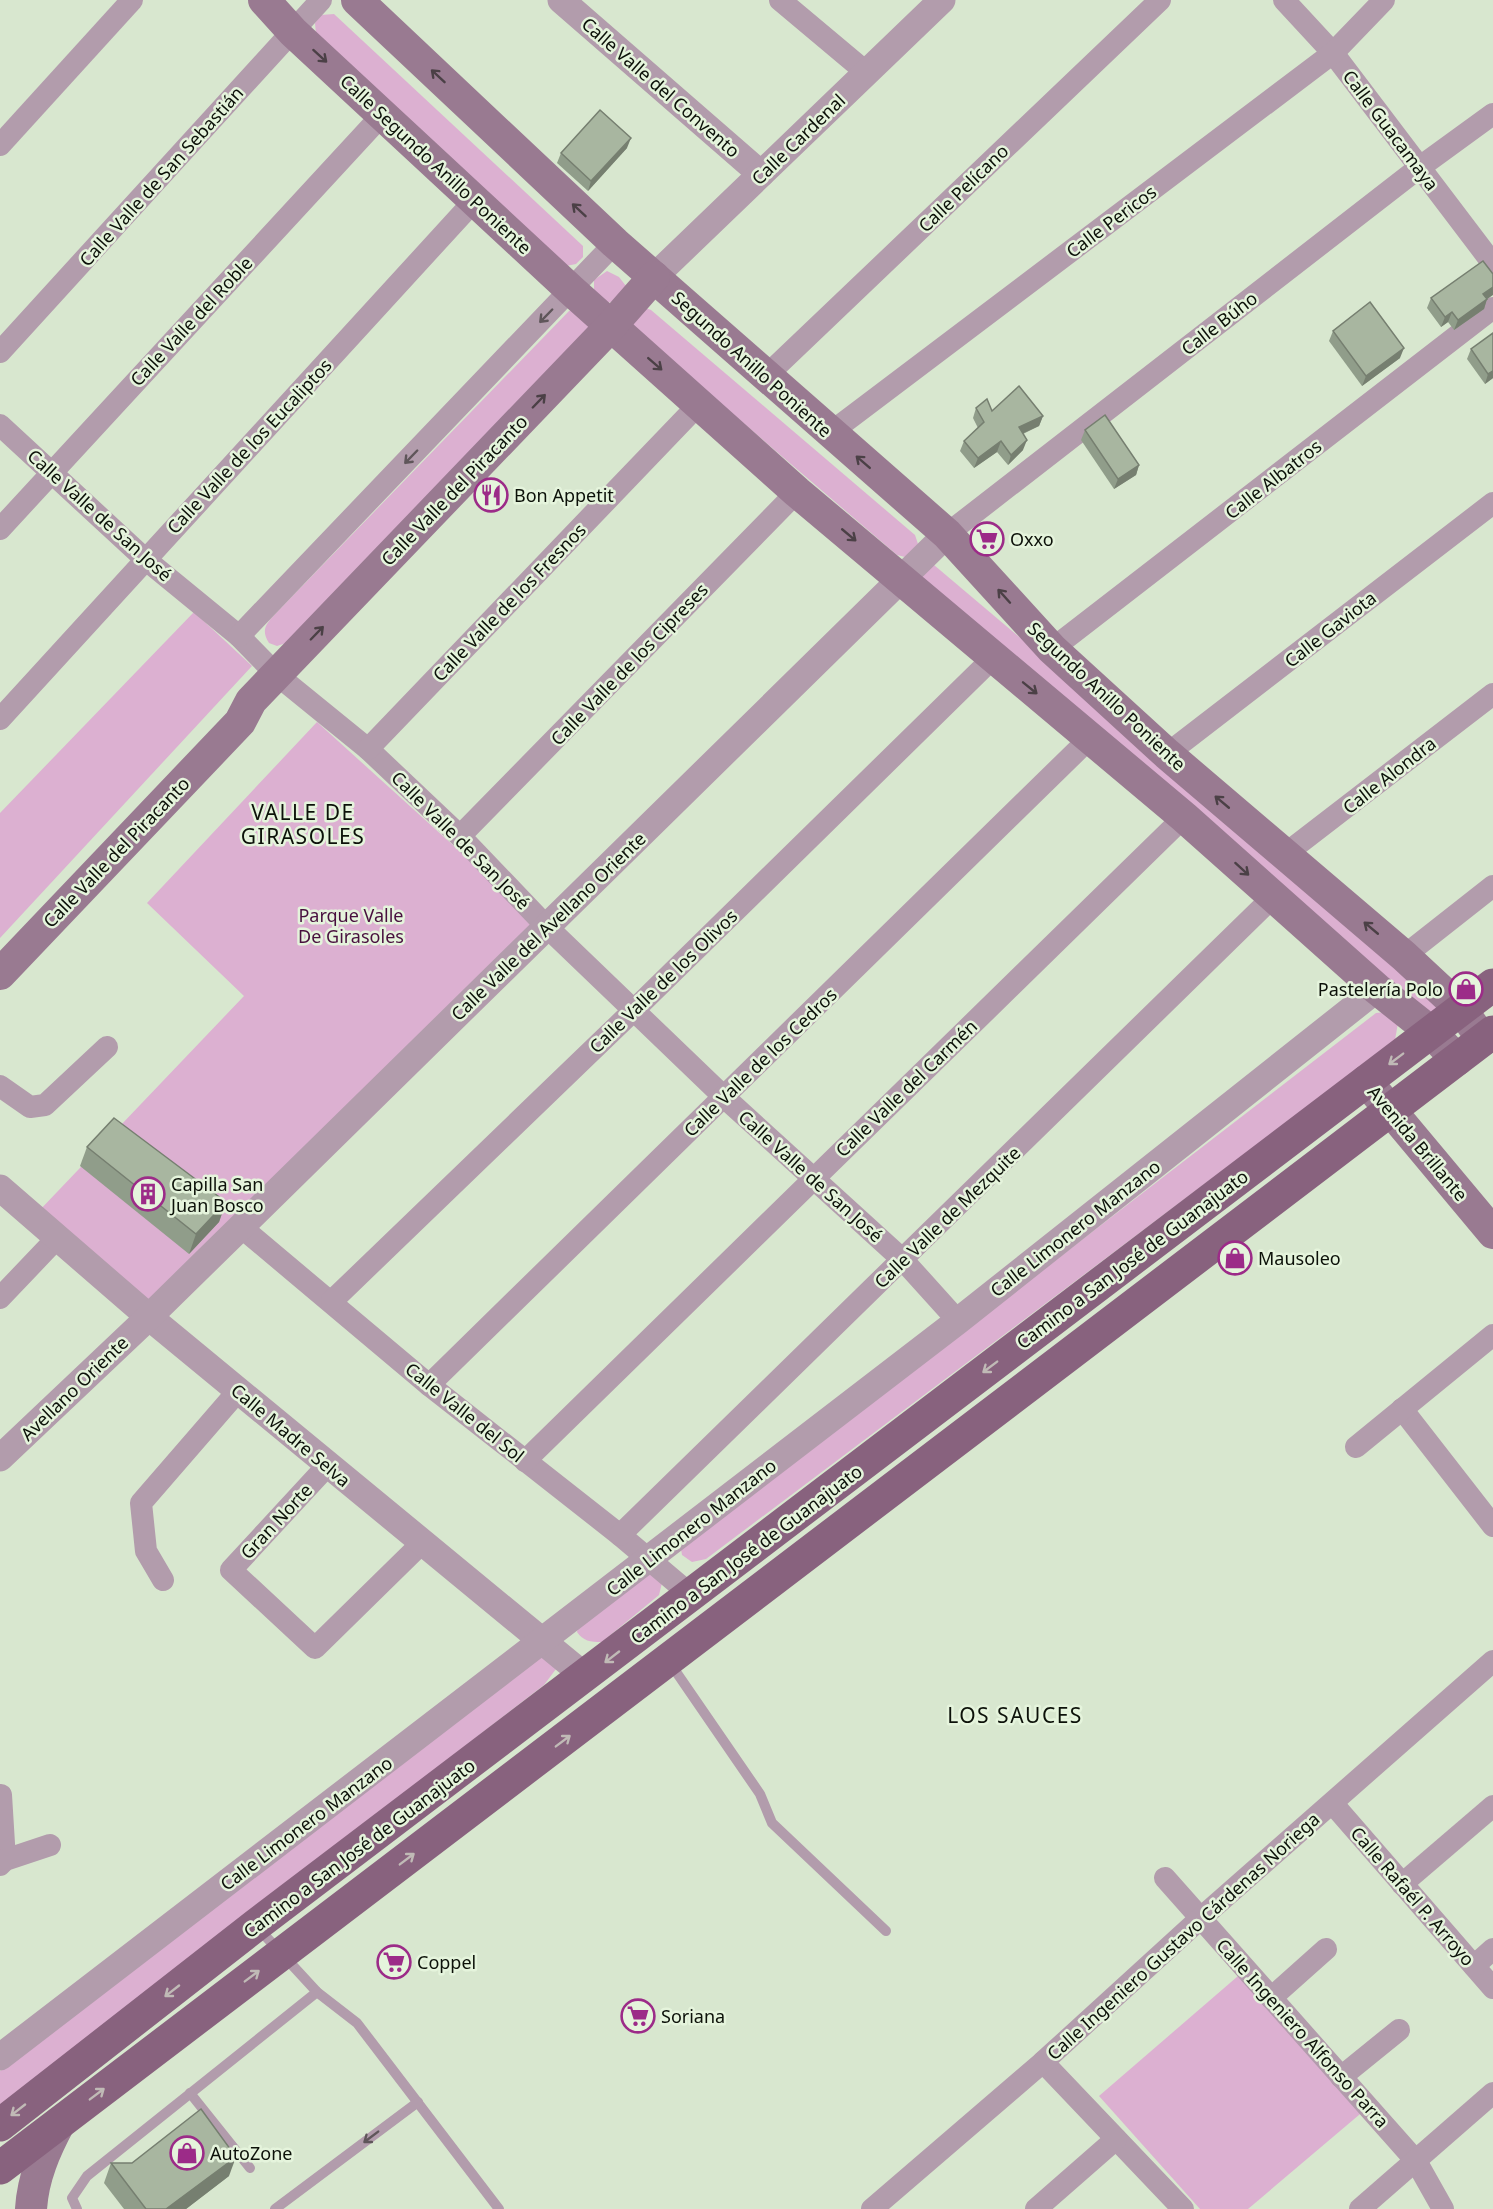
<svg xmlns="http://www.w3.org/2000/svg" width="1493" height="2209" font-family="'Noto Sans',sans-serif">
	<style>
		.green { fill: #dcb0d1 }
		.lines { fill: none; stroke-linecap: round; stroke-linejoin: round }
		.service { stroke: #b29cac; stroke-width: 10 }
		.minor { stroke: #b29cac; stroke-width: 22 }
		.tertiary { stroke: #b29cac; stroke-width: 27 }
		.secondary { stroke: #997a91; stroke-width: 32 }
		.primary { stroke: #88627e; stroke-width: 33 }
		.wall { fill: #909d8a }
		.shaded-wall { fill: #767f70 }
		.building { fill: #a8b6a0; stroke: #767f70; stroke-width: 1.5 }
		.oneway { stroke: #4b4046 }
		.oneway2 { stroke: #5f565a }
		.oneway3 { stroke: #c0bab6 }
		.labels { text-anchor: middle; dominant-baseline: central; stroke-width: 5; stroke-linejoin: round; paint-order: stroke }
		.street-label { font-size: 18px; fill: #0c1109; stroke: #e5f4dc }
		.poi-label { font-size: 18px; fill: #0c1109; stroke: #e5f4dc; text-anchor: start }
		.park-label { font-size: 18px; fill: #480f3e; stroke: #e5f4dc }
		.quarter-label { font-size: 21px; letter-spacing: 1.5px; fill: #0c1109; stroke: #e5f4dc }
	</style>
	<rect width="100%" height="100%" fill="#d8e7cf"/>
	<g class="green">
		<path d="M334 14 583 246V257L576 264 566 266 316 34 315 23 321 15Z"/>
		<path d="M607 271 619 277 626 286 616 300 608 303 594 290V280Z"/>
		<path d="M643 307 651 310 915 535 918 544 905 557 897 555 636 331 630 324Z"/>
		<path d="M581 309 596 322 286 643 277 646 269 643C260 629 267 623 277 612L569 311Z"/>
		<path d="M934 565 1417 973 1442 1006 1424 1018 917 578Z"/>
		<path d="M194 612 252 666 0 938V813Z"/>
		<path d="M317 722 538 922 150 1310 37 1213 244 996 147 903Z"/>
		<path d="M1386 1012 1398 1023 1395 1040 1380 1052 706 1559 692 1562 682 1555 681 1549 1376 1013Z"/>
		<path d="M650 1574 662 1583 659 1595 602 1642C590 1642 583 1641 577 1632L578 1628Z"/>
		<path d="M545 1653 556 1669 544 1685 0 2106V2071Z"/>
		<path d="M1245 1970 1366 2109 1248 2209H1200L1099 2096Z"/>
	</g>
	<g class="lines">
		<g class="service">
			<path d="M670 1663 760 1794 772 1823 886 1931"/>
			<path d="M258 1928 317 1992 357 2023 499 2209"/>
			<path d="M190 2093 250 2168"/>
			<path d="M77 2209 72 2198 87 2176 317 1992"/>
			<path d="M275 2209 418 2102"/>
		</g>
		<g class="minor">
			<path d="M780 0 867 73"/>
			<path d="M1284 0 1333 53 1493 264"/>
			<path d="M0 145 132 0"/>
			<path d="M0 352 321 0"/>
			<path d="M766 376 1160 0"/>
			<path d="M0 425 145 559 239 636 277 675 368 749 460 836 547 927 724 1097 903 1260 958 1321"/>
			<path d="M830 433 1333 53 1384 0"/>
			<path d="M0 529 383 114"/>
			<path d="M947 534 1420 167 1493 114"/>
			<path d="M239 636 615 243"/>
			<path d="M1052 649 1493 308"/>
			<path d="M0 719 475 200"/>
			<path d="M368 749 700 403"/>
			<path d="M1167 754 1493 503"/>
			<path d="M460 836 797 492"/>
			<path d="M1284 855 1493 694"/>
			<path d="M1404 956 1493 886"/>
			<path d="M0 1086 30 1107 45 1105 107 1047"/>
			<path d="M241 1227 429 1385 620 1535 691 1595"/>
			<path d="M0 1298 58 1237"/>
			<path d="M332 1301 635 1009 993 658"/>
			<path d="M429 1385 1090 738"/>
			<path d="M1402 1409 1493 1526"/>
			<path d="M1356 1447 1493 1335"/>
			<path d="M525 1461 1184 817"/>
			<path d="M327 1466 231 1570 315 1648 421 1544"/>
			<path d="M620 1535 1273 897"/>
			<path d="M163 1580 146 1551 141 1503 238 1391"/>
			<path d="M1 1795 5 1860"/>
			<path d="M1333 1804 1493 1988"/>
			<path d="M0 1865 5 1860 50 1845"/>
			<path d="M1165 1878 1416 2161 1443 2209"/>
			<path d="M1402 1884 1493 1806"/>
			<path d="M1474 1966 1493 1949"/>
			<path d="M1271 1998 1326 1949"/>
			<path d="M1043 2062 1183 2209"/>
			<path d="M1341 2077 1399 2030"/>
			<path d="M872 2209 1043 2062 1201 1918 1493 1661"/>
			<path d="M1036 2209 1116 2139"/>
			<path d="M1360 2209 1493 2093"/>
		</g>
		<g class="tertiary">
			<path d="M561 0 761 174"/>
			<path d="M654 277 942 0"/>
			<path d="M0 1188 149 1317 586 1677"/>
			<path d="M0 1458 149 1317 947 534"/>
			<path d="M0 2057 958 1321 1377 989"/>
		</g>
		<g class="secondary">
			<path d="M264 0 293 32 571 290 797 492 1184 817 1377 989 1431 1032 1457 1060"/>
			<path d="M357 0 615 243 947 534 1052 649 1167 754 1404 956 1461 1009 1483 1040"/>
			<path d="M0 974 240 722 251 701 611 326 654 277"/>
			<path d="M1366 1081 1493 1233"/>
			<path d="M31 2209C33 2177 45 2150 60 2122"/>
		</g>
		<g class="primary">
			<path d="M0 2125 256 1925 1493 985"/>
			<path d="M0 2168 1493 1032"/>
		</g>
	</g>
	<g class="wall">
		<path d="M627 148 588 191 557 163 561 153Z"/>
		<path d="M1431 298 1487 299 1484 309 1454 330 1448 322 1441 327 1427 308Z"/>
		<path d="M1333 331 1400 358 1362 386 1329 341Z"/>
		<path d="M1493 333V378L1485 384 1467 359 1471 349Z"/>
		<path d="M976 408 992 411 1043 416 1039 426 1023 434V450L1008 465 997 452 974 468 960 451 964 441 978 428 973 418Z"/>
		<path d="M1085 430 1139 465 1136 475 1114 489 1081 440Z"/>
		<path d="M87 1147 226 1202 219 1222 189 1254 80 1166Z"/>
		<path d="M111 2163 229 2176 186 2209H124L104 2183Z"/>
	</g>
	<g class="shaded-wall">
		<path d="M631 138 627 148 588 191 591 181Z"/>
		<path d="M1493 287V295L1480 304 1483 294Z"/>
		<path d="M1487 299 1484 309 1454 330 1458 320Z"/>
		<path d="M1452 312 1448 322 1441 327 1445 317Z"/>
		<path d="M1404 348 1400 358 1362 386 1366 376Z"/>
		<path d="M1493 371V378L1485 384 1488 374Z"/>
		<path d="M1043 416 1039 426 1015 437 1019 427Z"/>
		<path d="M1027 440 1023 450 1008 465 1011 455Z"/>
		<path d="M1001 441 997 452 974 468 978 458Z"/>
		<path d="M1139 465 1136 475 1114 489 1118 479Z"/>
		<path d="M226 1202 219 1222 189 1254 196 1234Z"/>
		<path d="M236 2157 229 2176 186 2209H166Z"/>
	</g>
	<g class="building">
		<path d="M600 110 631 138 591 181 561 153Z"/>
		<path d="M1483 261 1493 274V287L1483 294 1487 299 1458 320 1452 312 1445 317 1431 298Z"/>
		<path d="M1370 302 1404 348 1366 376 1333 331Z"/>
		<path d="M1493 333V371L1488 374 1471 349Z"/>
		<path d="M1019 386 1043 416 1019 427 1027 440 1011 455 1001 441 978 458 964 441 984 422 976 408 987 399 992 411Z"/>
		<path d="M1105 415 1139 465 1118 479 1085 430Z"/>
		<path d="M114 1118 226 1202 196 1234 87 1147Z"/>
		<path d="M201 2109 236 2157 166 2209H146L111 2163H132Z"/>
	</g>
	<defs><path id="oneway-shaft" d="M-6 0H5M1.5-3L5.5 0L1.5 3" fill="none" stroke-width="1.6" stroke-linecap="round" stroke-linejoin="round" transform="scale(1.5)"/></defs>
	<g class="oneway">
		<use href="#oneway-shaft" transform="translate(320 56) rotate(42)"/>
		<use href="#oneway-shaft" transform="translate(438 76) rotate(-137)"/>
		<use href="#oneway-shaft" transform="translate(579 210) rotate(-137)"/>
		<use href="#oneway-shaft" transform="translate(655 364) rotate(41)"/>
		<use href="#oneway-shaft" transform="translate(539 401) rotate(-46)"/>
		<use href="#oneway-shaft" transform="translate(863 462) rotate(-139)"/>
		<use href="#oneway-shaft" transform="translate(849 535) rotate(40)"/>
		<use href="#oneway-shaft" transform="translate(1004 596) rotate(-132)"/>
		<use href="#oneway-shaft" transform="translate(317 633) rotate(-46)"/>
		<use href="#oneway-shaft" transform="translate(1030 688) rotate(39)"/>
		<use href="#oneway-shaft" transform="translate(1222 802) rotate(-140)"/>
		<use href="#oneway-shaft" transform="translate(1242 869) rotate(42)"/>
		<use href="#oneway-shaft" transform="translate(1371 928) rotate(-140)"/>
	</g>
	<g class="oneway2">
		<use href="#oneway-shaft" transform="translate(546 316) rotate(134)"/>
		<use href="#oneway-shaft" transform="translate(411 457) rotate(134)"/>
		<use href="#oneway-shaft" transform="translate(371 2137) rotate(143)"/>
	</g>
	<g class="oneway3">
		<use href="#oneway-shaft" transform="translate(1396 1059) rotate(143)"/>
		<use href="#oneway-shaft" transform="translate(990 1367) rotate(143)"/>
		<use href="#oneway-shaft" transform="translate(612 1657) rotate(142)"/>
		<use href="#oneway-shaft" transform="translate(563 1741) rotate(-37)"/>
		<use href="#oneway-shaft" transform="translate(407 1859) rotate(-37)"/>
		<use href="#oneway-shaft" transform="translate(252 1976) rotate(-37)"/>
		<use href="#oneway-shaft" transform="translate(172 1991) rotate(142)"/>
		<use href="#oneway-shaft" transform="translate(97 2094) rotate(-37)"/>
		<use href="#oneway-shaft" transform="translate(18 2110) rotate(142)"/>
	</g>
	<defs>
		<symbol id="restaurant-ring" viewBox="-11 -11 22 22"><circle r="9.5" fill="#e5f4dc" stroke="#9c2b88" stroke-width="1.5"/><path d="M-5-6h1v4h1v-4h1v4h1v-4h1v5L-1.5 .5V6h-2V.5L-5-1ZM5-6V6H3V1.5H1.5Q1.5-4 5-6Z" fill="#9c2b88"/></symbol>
		<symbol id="supermarket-ring" viewBox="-11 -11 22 22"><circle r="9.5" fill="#e5f4dc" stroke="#9c2b88" stroke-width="1.5"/><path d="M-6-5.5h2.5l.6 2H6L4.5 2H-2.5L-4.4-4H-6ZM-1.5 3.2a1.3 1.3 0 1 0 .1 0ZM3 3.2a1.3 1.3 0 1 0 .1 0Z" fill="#9c2b88"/></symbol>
		<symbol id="shop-ring" viewBox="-11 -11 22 22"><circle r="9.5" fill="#e5f4dc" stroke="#9c2b88" stroke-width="1.5"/><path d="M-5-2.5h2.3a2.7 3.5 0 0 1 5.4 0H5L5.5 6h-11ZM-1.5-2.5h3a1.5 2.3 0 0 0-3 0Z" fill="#9c2b88"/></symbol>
		<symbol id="building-ring" viewBox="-11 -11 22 22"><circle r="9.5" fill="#e5f4dc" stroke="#9c2b88" stroke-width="1.5"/><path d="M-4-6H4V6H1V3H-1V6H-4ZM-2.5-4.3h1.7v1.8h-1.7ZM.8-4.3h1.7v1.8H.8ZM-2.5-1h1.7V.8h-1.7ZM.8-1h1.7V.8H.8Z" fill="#9c2b88"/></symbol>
	</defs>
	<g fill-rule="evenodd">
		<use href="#restaurant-ring" x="472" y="476" width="38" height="38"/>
		<use href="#supermarket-ring" x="968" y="520" width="38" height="38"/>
		<use href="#shop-ring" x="1447" y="970" width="38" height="38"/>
		<use href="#building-ring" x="129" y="1175" width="38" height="38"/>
		<use href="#shop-ring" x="1216" y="1239" width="38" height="38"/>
		<use href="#supermarket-ring" x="375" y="1943" width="38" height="38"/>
		<use href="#supermarket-ring" x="619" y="1997" width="38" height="38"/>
		<use href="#shop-ring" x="168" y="2134" width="38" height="38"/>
	</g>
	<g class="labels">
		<g class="street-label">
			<text transform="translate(661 87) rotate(41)">Calle Valle del Convento</text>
			<text transform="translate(1391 130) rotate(53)">Calle Guacamaya</text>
			<text transform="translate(798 139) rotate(-44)">Calle Cardenal</text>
			<text transform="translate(436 164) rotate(43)">Calle Segundo Anillo Poniente</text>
			<text transform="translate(161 176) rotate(-48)">Calle Valle de San Sebastián</text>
			<text transform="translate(963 188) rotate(-44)">Calle Pelícano</text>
			<text transform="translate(1111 221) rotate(-37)">Calle Pericos</text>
			<text transform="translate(191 321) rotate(-47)">Calle Valle del Roble</text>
			<text transform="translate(1219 323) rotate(-38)">Calle Búho</text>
			<text transform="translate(752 364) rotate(42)">Segundo Anillo Poniente</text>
			<text transform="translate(249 446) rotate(-47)">Calle Valle de los Eucaliptos</text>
			<text transform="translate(1273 479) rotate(-38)">Calle Albatros</text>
			<text transform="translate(454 490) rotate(-46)">Calle Valle del Piracanto</text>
			<text transform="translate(100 515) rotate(42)">Calle Valle de San José</text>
			<text transform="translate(509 602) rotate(-46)">Calle Valle de los Fresnos</text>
			<text transform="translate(1330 629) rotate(-38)">Calle Gaviota</text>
			<text transform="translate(629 664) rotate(-46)">Calle Valle de los Cipreses</text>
			<text transform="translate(1107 696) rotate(43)">Segundo Anillo Poniente</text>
			<text transform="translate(1389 775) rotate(-38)">Calle Alondra</text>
			<text transform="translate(461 840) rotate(45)">Calle Valle de San José</text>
			<text transform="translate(116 852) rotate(-46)">Calle Valle del Piracanto</text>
			<text transform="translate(548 926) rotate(-44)">Calle Valle del Avellano Oriente</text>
			<text transform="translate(663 981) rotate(-44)">Calle Valle de los Olivos</text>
			<text transform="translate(760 1062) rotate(-44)">Calle Valle de los Cedros</text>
			<text transform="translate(906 1088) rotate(-44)">Calle Valle del Carmén</text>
			<text transform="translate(1418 1143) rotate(50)">Avenida Brillante</text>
			<text transform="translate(811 1176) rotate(42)">Calle Valle de San José</text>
			<text transform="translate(947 1217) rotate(-44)">Calle Valle de Mezquite</text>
			<text transform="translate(1075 1228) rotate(-38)">Calle Limonero Manzano</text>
			<text transform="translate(1132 1259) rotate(-37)">Camino a San José de Guanajuato</text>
			<text transform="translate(74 1388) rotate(-44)">Avellano Oriente</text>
			<text transform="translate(465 1412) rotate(39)">Calle Valle del Sol</text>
			<text transform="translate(291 1435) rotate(40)">Calle Madre Selva</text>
			<text transform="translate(276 1521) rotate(-47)">Gran Norte</text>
			<text transform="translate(691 1527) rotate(-38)">Calle Limonero Manzano</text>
			<text transform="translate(746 1554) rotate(-37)">Camino a San José de Guanajuato</text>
			<text transform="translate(306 1823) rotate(-37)">Calle Limonero Manzano</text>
			<text transform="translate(359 1848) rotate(-37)">Camino a San José de Guanajuato</text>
			<text transform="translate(1413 1896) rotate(49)">Calle Rafaél P. Arroyo</text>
			<text transform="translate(1183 1936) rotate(-42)">Calle Ingeniero Gustavo Cárdenas Noriega</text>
			<text transform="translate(1303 2033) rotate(48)">Calle Ingeniero Alfonso Parra</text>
		</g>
		<g class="poi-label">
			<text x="514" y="495">Bon Appetit</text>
			<text x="1010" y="539">Oxxo</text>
			<text x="1443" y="989" text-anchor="end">Pastelería Polo</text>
			<text x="171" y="1184">Capilla San<tspan x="171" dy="21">Juan Bosco</tspan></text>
			<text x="1258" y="1258">Mausoleo</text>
			<text x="417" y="1962">Coppel</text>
			<text x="661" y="2016">Soriana</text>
			<text x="210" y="2153">AutoZone</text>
		</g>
		<g class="park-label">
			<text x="351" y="915">Parque Valle<tspan x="351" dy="21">De Girasoles</tspan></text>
		</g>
		<g class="quarter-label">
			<text x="303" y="812">VALLE DE<tspan x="303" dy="24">GIRASOLES</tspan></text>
			<text x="1015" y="1715">LOS SAUCES</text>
		</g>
	</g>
</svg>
